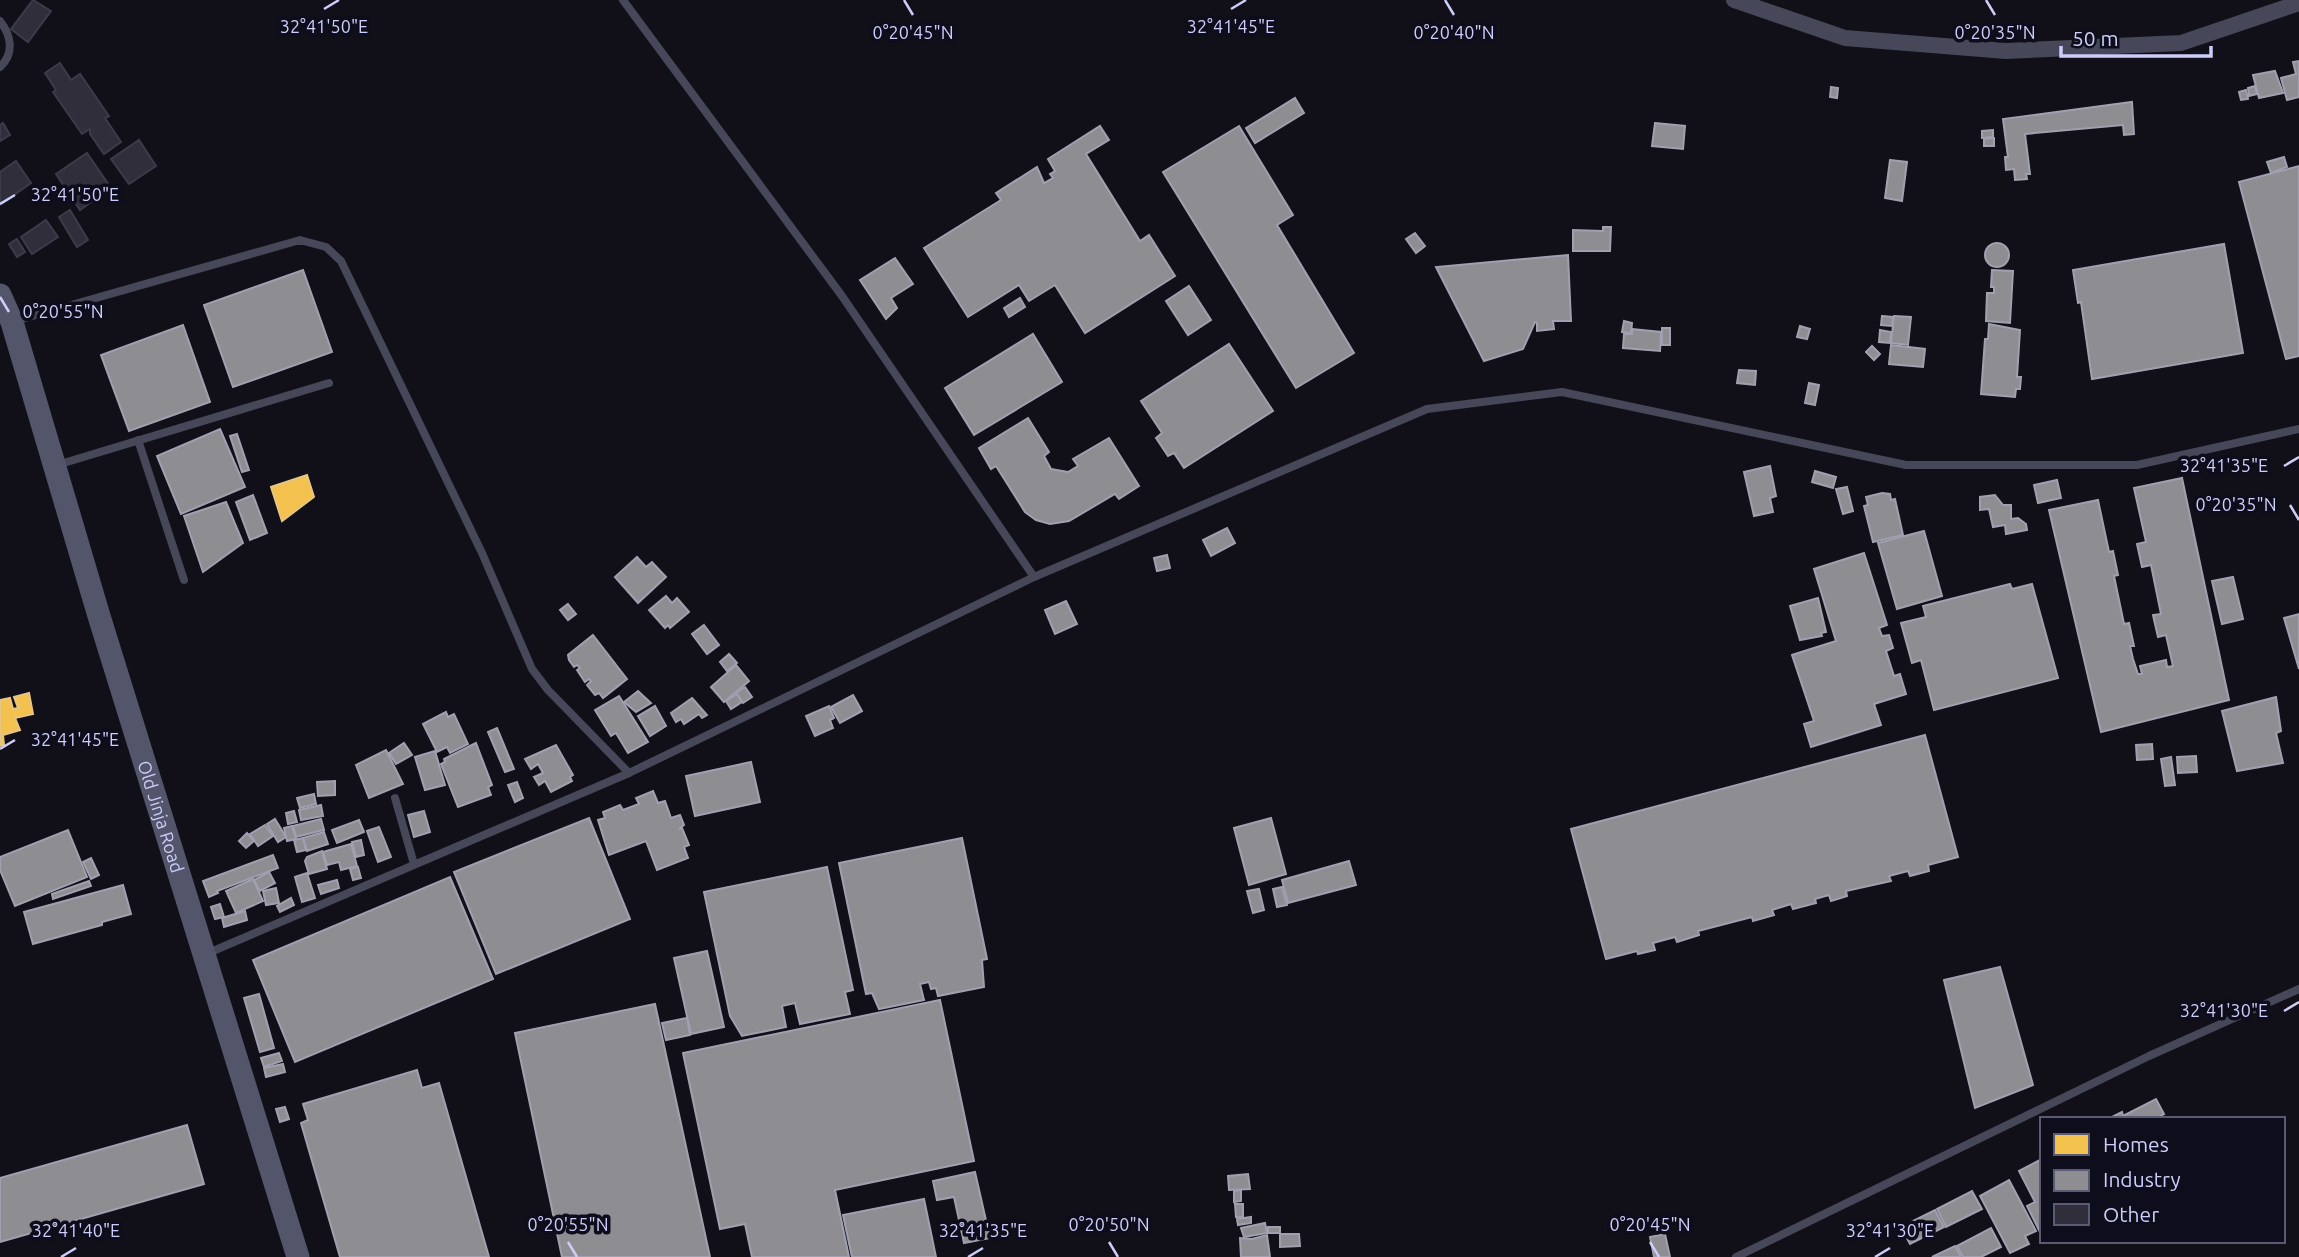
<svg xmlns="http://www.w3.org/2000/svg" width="2299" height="1257" font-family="Ubuntu,sans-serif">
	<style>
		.homes { fill: #f2c14e; stroke: #e7c582; stroke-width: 2 }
		.industry { fill: #8d8d92; stroke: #a0a0b1; stroke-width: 2 }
		.building { fill: #2f2e3a; stroke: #3c3b4b; stroke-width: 2 }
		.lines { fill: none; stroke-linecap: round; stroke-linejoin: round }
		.lane { stroke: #464758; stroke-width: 8 }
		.street { stroke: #464758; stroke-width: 16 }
		.secondary { stroke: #53556a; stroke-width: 23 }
		.ticks { fill: none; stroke: #cdcdfa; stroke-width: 2.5 }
		.labels { text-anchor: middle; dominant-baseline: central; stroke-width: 7; stroke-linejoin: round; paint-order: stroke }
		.street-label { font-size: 18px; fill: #cdcdfa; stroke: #0e0d1b }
		.ticks-label { font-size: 18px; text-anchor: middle; fill: #cdcdfa; stroke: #0e0d1b; stroke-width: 7; stroke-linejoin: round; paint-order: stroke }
	</style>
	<rect width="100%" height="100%" fill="#111018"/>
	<g class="homes">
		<path d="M307 475 314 497 282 521 271 487Z"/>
		<path d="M29 693 33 714 15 718 20 730 3 735 4 745 0 746V700L10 698 13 709 18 708 14 697Z"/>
	</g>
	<g class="industry">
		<path d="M2299 61V97L2287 100 2281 78 2296 74 2293 62Z"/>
		<path d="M2275 71 2283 93 2259 98 2253 75Z"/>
		<path d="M2255 86 2257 94 2249 96 2248 88Z"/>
		<path d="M1831 87 1838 88 1837 98 1830 97Z"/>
		<path d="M2246 90 2248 99 2241 100 2239 92Z"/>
		<path d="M1295 98 1304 113 1255 143 1246 128Z"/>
		<path d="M2132 102 2134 134 2124 135 2123 125 2025 134 2030 174H2026L2027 179 2015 180 2014 169 2006 170 2005 157H2008L2003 119Z"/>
		<path d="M1655 123 1685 126 1683 149 1652 146Z"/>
		<path d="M1100 126 1109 140 1086 154 1140 241 1149 235 1175 276 1085 333 1055 285 1029 301 1019 285 968 317 924 248 1001 200 996 193 1037 167 1044 183 1053 178 1050 174 1055 171 1048 159Z"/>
		<path d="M1239 126 1293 215 1277 225 1354 353 1296 388 1163 172Z"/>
		<path d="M1993 130V137L1982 138V131Z"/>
		<path d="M1994 138V146H1984V139Z"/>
		<path d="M2284 157 2287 167 2271 173 2267 162Z"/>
		<path d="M1890 160 1907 162 1902 201 1885 198Z"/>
		<path d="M2299 166V356L2286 359 2239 182Z"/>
		<path d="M1603 227H1611L1610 251H1573V230L1603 231Z"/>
		<path d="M1415 233 1425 246 1416 253 1406 239Z"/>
		<circle cx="1997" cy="255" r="12"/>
		<path d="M2224 244 2243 353 2092 379 2081 302 2078 303 2073 270Z"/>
		<path d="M1568 255 1571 321H1553L1554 329 1537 331V323L1535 322 1523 349 1484 361 1436 267Z"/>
		<path d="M895 258 913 284 891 298 897 308 886 319 860 280Z"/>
		<path d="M303 270 332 352 233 387 204 305Z"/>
		<path d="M1992 270 2013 271 2010 323 1986 321 1987 293H1994V287H1991Z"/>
		<path d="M1189 286 1211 320 1188 335 1166 301Z"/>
		<path d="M1020 298 1025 307 1009 317 1004 308Z"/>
		<path d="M1882 316 1893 317 1892 326 1881 325Z"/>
		<path d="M1894 316 1911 317 1908 345 1891 343Z"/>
		<path d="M1624 321 1632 323 1631 333 1622 332Z"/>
		<path d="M1989 324 2020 330 2017 377H2021L2020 389H2016L2015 397 1981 394 1985 339H1988Z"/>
		<path d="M183 325 210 402 129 431 101 355Z"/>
		<path d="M1800 326 1810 329 1807 339 1797 337Z"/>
		<rect x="1662" y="328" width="8" height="17"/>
		<path d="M1632 329 1661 332 1660 351 1623 348 1624 334H1632Z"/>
		<path d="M1880 330 1891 332 1890 343 1879 342Z"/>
		<path d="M1033 334 1062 382 974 435 945 388Z"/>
		<path d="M1229 344 1273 411 1184 468 1174 453 1168 456 1156 438 1162 433 1141 401Z"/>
		<path d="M1891 345 1925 349 1923 367 1889 364Z"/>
		<path d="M1872 346 1880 354 1874 360 1866 352Z"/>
		<path d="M1739 370 1756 371 1755 385 1737 383Z"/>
		<path d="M1809 383 1819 385 1815 405 1805 403Z"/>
		<path d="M1028 418 1049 452 1044 456 1051 469 1068 472 1078 466 1073 459 1109 438 1139 486 1119 499 1115 494 1069 521 1050 524 1036 520 1025 512 996 466 991 469 979 448Z"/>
		<path d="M220 429 245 487 181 514 157 456Z"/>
		<path d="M237 434 249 470 242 472 230 436Z"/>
		<path d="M1770 466 1776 496 1770 498 1773 512 1754 516 1744 472Z"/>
		<path d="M1815 471 1836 477 1833 488 1812 482Z"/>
		<path d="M2182 478 2229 700 2101 732 2049 510 2098 500 2109 552 2113 551 2118 575 2114 576 2124 624 2129 623 2134 646H2130L2133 659 2138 674H2142L2140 666 2166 660 2167 667 2173 666 2166 635 2158 637 2153 615 2161 614 2151 565 2142 567 2137 544 2146 542 2134 488Z"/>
		<path d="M2057 480 2061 498 2038 503 2034 485Z"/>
		<path d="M1847 487 1853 511 1843 514 1836 489Z"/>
		<path d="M1882 493 1890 494 1891 500 1895 499 1903 535 1873 542 1864 506 1868 505 1866 497Z"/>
		<path d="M253 495 267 533 250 540 236 502Z"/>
		<path d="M1995 495 2003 505H2011V519L2018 518 2026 524 2027 530 2006 534 2005 525 1993 527 1989 509 1980 510V497Z"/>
		<path d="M226 502 243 543 203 572 184 516Z"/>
		<path d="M1227 528 1235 543 1211 556 1203 540Z"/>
		<path d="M1924 531 1942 596 1897 609 1878 543Z"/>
		<path d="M1864 553 1887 625 1879 628 1882 636 1889 635 1893 648 1886 651 1894 676 1900 674 1906 694 1874 704 1881 725 1811 747 1804 724 1814 721 1792 655 1836 641 1814 569Z"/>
		<path d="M1167 555 1170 568 1157 571 1154 558Z"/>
		<path d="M637 557 646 567 652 562 666 577 638 603 615 577Z"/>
		<path d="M2233 577 2243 619 2222 624 2212 581Z"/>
		<path d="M2010 584 2012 589 2032 584 2058 678 1934 710 1921 660 1912 663 1901 623 1926 617 1923 606Z"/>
		<path d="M666 596 672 603 677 598 689 612 670 628 668 625 665 628 649 610Z"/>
		<path d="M1818 598 1826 632 1821 633 1822 636 1800 640 1790 606Z"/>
		<path d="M1066 601 1077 624 1055 634 1045 610Z"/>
		<path d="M568 604 576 614 568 620 560 610Z"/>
		<path d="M2299 614V669L2284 618Z"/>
		<path d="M704 625 719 645 707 654 692 634Z"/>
		<path d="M593 635 627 679 603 698 599 693 595 695 587 685 591 681 589 679 585 682 577 670 580 668 577 665 574 667 569 660 568 655Z"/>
		<path d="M729 654 737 663 727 671 720 662Z"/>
		<path d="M736 665 749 681 724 702 711 687Z"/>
		<path d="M745 687 752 697 743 703 736 693Z"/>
		<path d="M638 691 651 703 636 712 624 702Z"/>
		<path d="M737 694 742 702 731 709 726 701Z"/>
		<path d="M853 695 862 711 840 723 831 707Z"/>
		<path d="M619 696 648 742 628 753 616 733 611 736 595 710Z"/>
		<path d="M2276 697 2281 731 2276 733 2283 763 2237 771 2222 711Z"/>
		<path d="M692 698 707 715 702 718 699 714 684 724 681 719 676 722 671 713Z"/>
		<path d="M655 706 666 726 650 736 638 716Z"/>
		<path d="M829 706 834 718 830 720 833 728 815 736 806 716Z"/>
		<path d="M446 712 448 717 454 714 468 744 450 753 447 747 437 752 423 724Z"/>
		<path d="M497 728 514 769 505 772 488 732Z"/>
		<path d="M1925 735 1958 857 1928 865 1929 871 1910 876 1908 871 1889 876 1891 881 1846 891 1847 896 1831 901 1829 895 1815 899 1816 903 1793 909 1791 904 1772 910 1774 915 1753 921 1752 917 1698 931 1699 935 1677 942 1675 937 1653 943 1655 950 1638 954 1637 951 1606 959 1571 829Z"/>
		<path d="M404 743 412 755 396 764 389 753Z"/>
		<path d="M476 743 492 785 488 787 491 795 458 807 441 764 445 762 444 759Z"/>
		<path d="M2152 744 2153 759 2137 760 2136 745Z"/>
		<path d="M556 745 573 775 570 777 572 781 551 792 545 781 539 785 534 777 543 773 538 764 531 769 525 759Z"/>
		<path d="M386 750 403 784 369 798 356 765Z"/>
		<path d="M435 751 445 785 425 790 415 757Z"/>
		<path d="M2196 756 2197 772 2178 773 2177 757Z"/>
		<path d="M2171 757 2175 785 2165 786 2161 759Z"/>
		<path d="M751 762 760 802 695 816 686 776Z"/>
		<path d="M335 781V795L318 796 317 782Z"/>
		<path d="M517 782 523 798 515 802 508 785Z"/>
		<path d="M653 791 658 803 665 801 671 818 680 815 684 825 679 829 682 828 689 845 684 847 688 858 657 870 646 841 609 855 598 820 605 818 603 812 620 805 623 810 639 804 636 798Z"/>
		<path d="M314 794 316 804 300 808 297 798Z"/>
		<path d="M321 805 323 816 301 820 299 810Z"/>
		<path d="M294 811 297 822 288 824 286 813Z"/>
		<path d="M424 811 430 832 414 837 408 815Z"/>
		<path d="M589 818 630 919 496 974 454 872Z"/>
		<path d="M1271 818 1286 874 1249 885 1234 828Z"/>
		<path d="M275 819 286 837 278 842 267 824Z"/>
		<path d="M321 819 324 830 296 837 293 826Z"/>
		<path d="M359 820 364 832 337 843 332 830Z"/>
		<path d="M265 825 273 836 258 846 250 834Z"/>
		<path d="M292 826 296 839 287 841 284 828Z"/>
		<path d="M379 827 391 857 378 862 367 831Z"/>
		<path d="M68 830 87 877 15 906 0 870V857Z"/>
		<path d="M324 832 328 844 307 851 303 838Z"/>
		<path d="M247 833 254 841 246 848 239 841Z"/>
		<path d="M303 838 306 850 297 852 294 840Z"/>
		<path d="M962 838 987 959 982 960 984 987 938 996 936 988 931 989 929 982 920 984 924 1000 879 1009 872 993 866 994 839 863Z"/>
		<path d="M361 840 364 855 356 857 352 842Z"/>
		<path d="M351 844 357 866 341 870 339 862 327 865 323 852Z"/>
		<path d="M322 851 327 869 309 874 305 861 307 857Z"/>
		<path d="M273 855 278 868 217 891 218 893 209 897 203 881Z"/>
		<path d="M91 858 99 875 91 879 83 862Z"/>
		<path d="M1349 861 1356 885 1288 903 1282 880Z"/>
		<path d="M358 867 361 878 353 880 350 869Z"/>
		<path d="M827 867 853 990 845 992 850 1014 800 1024 795 1003 782 1006 786 1027 742 1036 730 1016 704 892Z"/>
		<path d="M269 872 275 883 260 891 254 880Z"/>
		<path d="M307 873 315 898 302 902 295 877Z"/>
		<path d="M450 877 493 979 295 1062 253 960Z"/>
		<path d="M253 879 263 901 236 913 226 891Z"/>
		<path d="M337 880 339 888 321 894 318 885Z"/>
		<path d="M89 881 91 886 53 899 52 894Z"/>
		<path d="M123 885 131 914 102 922V925L33 944 24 912Z"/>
		<path d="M1282 887 1287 905 1277 907 1273 889Z"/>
		<path d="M276 888 279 903 266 905 263 891Z"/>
		<path d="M1259 889 1264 910 1253 913 1247 891Z"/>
		<path d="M291 898 294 905 280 912 277 906Z"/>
		<path d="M220 904 224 917 215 919 211 907Z"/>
		<path d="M245 911 247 920 224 927 222 918Z"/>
		<path d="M707 951 724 1027 691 1034 674 958Z"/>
		<path d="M2000 967 2033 1085 1975 1108 1944 980Z"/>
		<path d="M259 994 274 1048 260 1052 244 998Z"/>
		<path d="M940 1000 974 1161 835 1190 849 1257H752L745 1224 720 1229 683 1053Z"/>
		<path d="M655 1004 710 1257H562L515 1033Z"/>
		<path d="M687 1018 690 1035 666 1040 662 1023Z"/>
		<path d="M279 1053 282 1061 264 1067 261 1058Z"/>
		<path d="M283 1064 285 1072 266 1077 264 1068Z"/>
		<path d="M417 1070 422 1088 439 1083 489 1257H340L301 1123 308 1120 303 1104Z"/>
		<path d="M2156 1099 2164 1114 2155 1119 2110 1118 2122 1112 2123 1116Z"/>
		<path d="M285 1107 289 1119 280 1122 276 1109Z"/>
		<path d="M187 1125 204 1184 0 1242V1178Z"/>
		<path d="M2042 1159V1236L2027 1206 2035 1202 2019 1171Z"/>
		<path d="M975 1172 990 1238 964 1243 954 1197 937 1200 933 1181Z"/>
		<path d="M1248 1174 1250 1189 1229 1190 1228 1176Z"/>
		<path d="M2009 1180 2036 1231 2025 1236 2029 1244 2010 1253 1980 1196Z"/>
		<path d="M1241 1190V1201L1234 1202V1191Z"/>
		<path d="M1972 1191 1982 1209 1946 1227 1937 1209Z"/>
		<path d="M924 1199 936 1257H852L843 1215Z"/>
		<path d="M1235 1204H1243V1217H1236Z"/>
		<path d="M1935 1210 1944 1227 1910 1244 1901 1227Z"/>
		<path d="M1251 1217V1223L1238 1225 1237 1219Z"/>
		<path d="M1265 1223 1267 1233 1244 1237 1241 1228Z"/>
		<rect x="1268" y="1227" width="12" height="6"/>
		<path d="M1991 1228 2001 1247 1981 1257H1963L1957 1246Z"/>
		<path d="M1280 1234H1299L1300 1246 1280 1247Z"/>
		<path d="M1665 1234 1670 1257H1654L1650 1237Z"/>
		<path d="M1267 1235 1270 1257H1241L1240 1238 1252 1239Z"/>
		<path d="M1955 1246 1961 1257H1932Z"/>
	</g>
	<g class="building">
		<path d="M33 0 51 11 28 42 11 29Z"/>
		<path d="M60 63 71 80 80 74 109 116 105 118 121 142 104 154 90 134V129L82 134 53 92 56 90 45 73Z"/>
		<path d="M3 123 10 135 0 141V125Z"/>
		<path d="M139 140 156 166 129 184 111 159Z"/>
		<path d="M87 153 111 188 80 210 56 174Z"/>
		<path d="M16 161 31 183 0 205V172Z"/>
		<path d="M70 210 88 240 77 247 59 217Z"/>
		<path d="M46 220 58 237 32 254 21 237Z"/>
		<path d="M17 239 25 252 17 257 9 244Z"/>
	</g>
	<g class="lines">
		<g class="lane">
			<path d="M623 0 842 296 1034 577"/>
			<path d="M0 21C11 35 15 53 0 67"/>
			<path d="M15 321 300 240 326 247 341 261 482 553 532 669 548 690 629 773"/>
			<path d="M138 440 184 580"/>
			<path d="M57 465 329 383"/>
			<path d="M395 798 414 864"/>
			<path d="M206 954 629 773 1034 577 1427 409 1562 392 1906 465H2137L2299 429"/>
			<path d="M1736 1257 2149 1056 2299 989"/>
		</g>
		<path class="street" d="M1734 0 1845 38 2006 51 2181 43 2299 3"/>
		<path class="secondary" id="s1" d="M0 295 12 322 99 616 298 1257"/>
	</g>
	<path class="ticks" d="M904 0 913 15M1445 0 1454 15M1986 0 1995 15M324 9 339 0M1231 9 1246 0M0 204 15 195M0 297 9 312M2284 466 2299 457M2290 505 2299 520M0 749 15 740M2284 1011 2299 1002M568 1242 577 1257M1109 1242 1118 1257M1650 1242 1659 1257M61 1257 76 1248M968 1257 983 1248M1875 1257 1890 1248"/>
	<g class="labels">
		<g class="street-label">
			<text stroke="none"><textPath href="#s1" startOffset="546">Old Jinja Road</textPath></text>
		</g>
	</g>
	<g class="ticks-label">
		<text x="324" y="33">32°41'50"E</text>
		<text x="1231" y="33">32°41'45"E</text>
		<text x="1995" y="39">0°20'35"N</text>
		<text x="913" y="39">0°20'45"N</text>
		<text x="1454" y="39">0°20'40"N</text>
		<text x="75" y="201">32°41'50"E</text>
		<text x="63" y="318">0°20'55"N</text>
		<text x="2224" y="472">32°41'35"E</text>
		<text x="2236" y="511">0°20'35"N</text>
		<text x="75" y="746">32°41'45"E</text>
		<text x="2224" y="1017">32°41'30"E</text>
		<text x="568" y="1231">0°20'55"N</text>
		<text x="1109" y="1231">0°20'50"N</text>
		<text x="1650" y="1231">0°20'45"N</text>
		<text x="76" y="1237">32°41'40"E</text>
		<text x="983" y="1237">32°41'35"E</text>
		<text x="1890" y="1237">32°41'30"E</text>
	</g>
	<rect x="2040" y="1117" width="245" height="126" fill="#0e0d1b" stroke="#5a5a74" stroke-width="2"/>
	<rect x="2054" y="1134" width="35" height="21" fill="#f2c14e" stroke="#5a5a74" stroke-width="2"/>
	<text x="2103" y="1152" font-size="21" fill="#cdcdfa">Homes</text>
	<rect x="2054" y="1170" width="35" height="21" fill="#8d8d92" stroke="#5a5a74" stroke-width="2"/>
	<text x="2103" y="1187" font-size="21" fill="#cdcdfa">Industry</text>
	<rect x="2054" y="1204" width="35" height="21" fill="#2f2e3a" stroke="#5a5a74" stroke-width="2"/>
	<text x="2103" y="1222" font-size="21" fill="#cdcdfa">Other</text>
	<path d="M2061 46v10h150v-10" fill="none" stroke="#cdcdfa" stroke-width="3.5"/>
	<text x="2072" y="46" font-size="21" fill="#cdcdfa" stroke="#0e0d1b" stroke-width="5" paint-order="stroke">50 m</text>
</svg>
